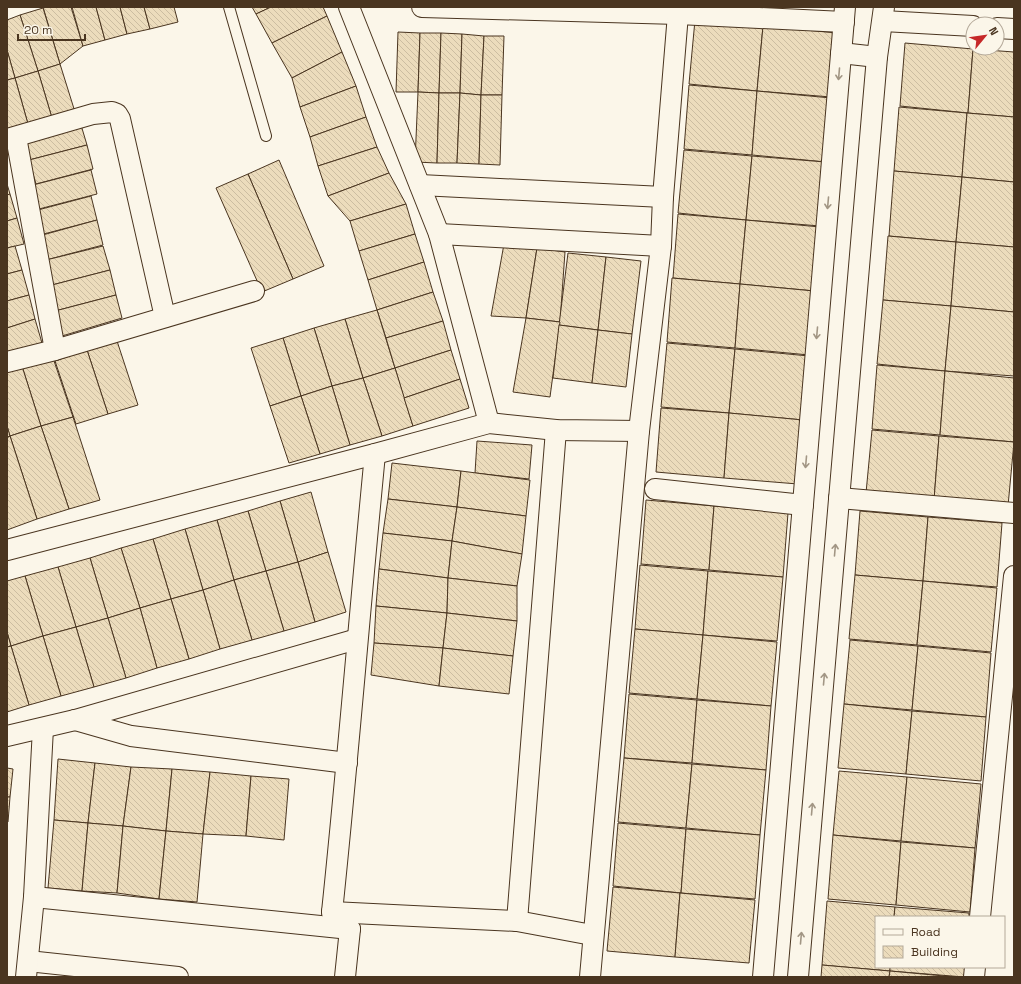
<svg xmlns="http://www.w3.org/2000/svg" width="1021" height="984" font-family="'Space Grotesk',sans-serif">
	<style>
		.building { fill: url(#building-back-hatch); stroke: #4a3520 }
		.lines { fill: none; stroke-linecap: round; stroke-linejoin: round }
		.service-casing { stroke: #4a3520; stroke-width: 12 }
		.minor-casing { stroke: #4a3520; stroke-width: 22 }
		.service { stroke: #fbf6e9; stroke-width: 10 }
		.minor { stroke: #fbf6e9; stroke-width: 20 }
		.oneway { stroke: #a29684 }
	</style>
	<defs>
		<pattern id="building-back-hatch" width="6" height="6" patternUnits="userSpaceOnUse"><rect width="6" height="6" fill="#ecdcbc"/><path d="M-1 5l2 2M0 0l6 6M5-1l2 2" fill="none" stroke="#ccbda1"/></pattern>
	</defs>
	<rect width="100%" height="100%" fill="#fbf6e9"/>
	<g class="building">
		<path d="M43 7H71L83 46 60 64Z"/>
		<path d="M72 7H96L105 40 83 46Z"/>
		<path d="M96 7H120L127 34 105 40Z"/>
		<path d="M120 7H144L150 29 127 34Z"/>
		<path d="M144 7H174L178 22 150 29Z"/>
		<path d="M252 7H271L256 14Z"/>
		<path d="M271 7H323L327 16 272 43 256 14Z"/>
		<path d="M43 8 60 64 38 71 20 15Z"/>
		<path d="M20 15 38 71 15 78 7 50V20Z"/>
		<path d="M327 16 342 52 292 78 272 43Z"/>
		<path d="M695 20 763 26 757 91 689 84Z"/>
		<path d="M763 26 837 33 831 97 757 91Z"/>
		<path d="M398 32 420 33 418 92H396Z"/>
		<path d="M420 33H441L439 93 418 92Z"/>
		<path d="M441 33 462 34 460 93H439Z"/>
		<path d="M462 34 484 36 481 95 460 93Z"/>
		<path d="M484 36H504L502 95H481Z"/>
		<path d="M905 43 973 49 968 113 900 106Z"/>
		<path d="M973 49 1014 52V117L968 113Z"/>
		<path d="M7 50 15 78 7 80Z"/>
		<path d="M342 52 356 86 300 107 292 78Z"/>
		<path d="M60 64 75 112 52 118 38 71Z"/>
		<path d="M38 71 52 118 28 124 15 78Z"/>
		<path d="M15 78 28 124 7 131V80Z"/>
		<path d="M689 85 757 91 752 155 684 149Z"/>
		<path d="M356 86 366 117 310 137 300 107Z"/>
		<path d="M757 91 831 98 826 162 752 155Z"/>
		<path d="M418 92 439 93 437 163 415 162Z"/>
		<path d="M439 93H460L457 163H437Z"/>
		<path d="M460 93 481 95 479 164 457 163Z"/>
		<path d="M481 95H502L500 165 479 164Z"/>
		<path d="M899 107 967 113 962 177 894 171Z"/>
		<path d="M967 113 1014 117V182L962 177Z"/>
		<path d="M366 117 377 147 318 166 310 137Z"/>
		<path d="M81 125 87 145 29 160 24 140Z"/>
		<path d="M87 145 93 169 36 184 29 160Z"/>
		<path d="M377 147 389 173 328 196 318 166Z"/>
		<path d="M684 150 752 156 746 220 678 213Z"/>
		<path d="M752 156 825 162 820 226 746 220Z"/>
		<path d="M279 160 324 266 293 279 248 174Z"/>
		<path d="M91 170 97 194 39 209 33 185Z"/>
		<path d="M894 171 962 177 956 242 889 236Z"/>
		<path d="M389 173 406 204 350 221 328 196Z"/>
		<path d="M248 174 293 279 262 292 216 188Z"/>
		<path d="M962 177 1014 182V247L956 242Z"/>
		<path d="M7 184 10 194 7 195Z"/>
		<path d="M10 194 17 218 7 221V195Z"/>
		<path d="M91 196 97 220 40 235 34 211Z"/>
		<path d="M406 204 415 234 359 251 350 221Z"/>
		<path d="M678 214 746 220 740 284 673 278Z"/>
		<path d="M17 218 24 244 7 248V221Z"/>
		<path d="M97 220 103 245 46 260 39 236Z"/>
		<path d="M746 220 820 227 815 291 740 284Z"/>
		<path d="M415 234 424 262 368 280 359 251Z"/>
		<path d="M888 236 956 242 951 306 883 300Z"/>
		<path d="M956 242 1014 247V312L951 306Z"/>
		<path d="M504 244 537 248 526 318 491 316Z"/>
		<path d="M15 246 22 270 7 274V248Z"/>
		<path d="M103 246 110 270 52 285 46 260Z"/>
		<path d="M537 248 565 252 560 322 526 318Z"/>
		<path d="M568 253 606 257 598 330 559 325Z"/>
		<path d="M606 257 641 261 632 334 598 330Z"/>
		<path d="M424 262 433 292 377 310 368 280Z"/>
		<path d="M22 270 29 295 7 301V274Z"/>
		<path d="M110 270 116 295 55 311 48 286Z"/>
		<path d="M672 278 740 284 735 348 667 342Z"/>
		<path d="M740 284 814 291 809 355 735 348Z"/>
		<path d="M433 292 443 321 386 338 377 310Z"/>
		<path d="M29 295 35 319 7 328V301Z"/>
		<path d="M116 295 122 318 62 336 55 311Z"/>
		<path d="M883 300 951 306 945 371 877 364Z"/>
		<path d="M951 306 1014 312V376L945 371Z"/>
		<path d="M377 310 395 368 363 378 345 319Z"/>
		<path d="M526 318 560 322 550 397 513 392Z"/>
		<path d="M35 319 42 343 7 354V328Z"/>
		<path d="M345 319 363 378 332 386 314 328Z"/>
		<path d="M443 321 451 350 395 368 386 338Z"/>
		<path d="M559 325 598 330 592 383 553 378Z"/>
		<path d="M314 328 332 386 301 396 283 338Z"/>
		<path d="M598 330 632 334 626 387 592 383Z"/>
		<path d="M283 338 301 396 270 406 251 348Z"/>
		<path d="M117 341 138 405 108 414 87 350Z"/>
		<path d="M667 343 735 349 729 413 661 407Z"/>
		<path d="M735 349 809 356 803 420 729 413Z"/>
		<path d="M87 350 108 414 76 424 55 361Z"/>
		<path d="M451 350 460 379 404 398 395 368Z"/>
		<path d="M52 355 73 417 41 426 21 363Z"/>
		<path d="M21 363 41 426 10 436 7 426V367Z"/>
		<path d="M877 365 945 371 940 435 872 429Z"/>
		<path d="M395 368 413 426 382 436 363 378Z"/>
		<path d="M945 371 1014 378V442L940 435Z"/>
		<path d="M363 378 382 436 350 445 332 386Z"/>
		<path d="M460 379 469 408 413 426 404 398Z"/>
		<path d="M332 386 350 445 320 454 301 396Z"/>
		<path d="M301 396 320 454 289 463 270 406Z"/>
		<path d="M661 408 729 413 724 478 656 472Z"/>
		<path d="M729 413 803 420 798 484 724 478Z"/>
		<path d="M73 417 100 500 69 509 41 426Z"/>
		<path d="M7 426 10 436 7 437Z"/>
		<path d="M41 426 69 509 37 519 10 436Z"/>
		<path d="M872 430 939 436 934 500 866 493Z"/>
		<path d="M10 436 37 519 7 530V438Z"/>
		<path d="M939 436 1014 442 1008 506 934 500Z"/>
		<path d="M477 441 532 445 529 479 475 473Z"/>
		<path d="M392 463 461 471 457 507 388 499Z"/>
		<path d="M461 471 530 480 526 516 457 507Z"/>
		<path d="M311 492 328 552 298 562 280 501Z"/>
		<path d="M388 499 457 507 452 541 383 533Z"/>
		<path d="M646 500 714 506 709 570 641 564Z"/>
		<path d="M280 501 298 562 266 571 248 511Z"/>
		<path d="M714 506 788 513 783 577 709 570Z"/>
		<path d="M457 507 526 516 522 554 452 541Z"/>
		<path d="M248 511 266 571 234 580 217 520Z"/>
		<path d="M860 511 928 517 923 581 855 575Z"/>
		<path d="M928 517 1002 523 997 587 923 581Z"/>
		<path d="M217 520 234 580 203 590 185 529Z"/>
		<path d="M185 529 203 590 171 599 153 539Z"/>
		<path d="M383 533 452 541 448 578 379 569Z"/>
		<path d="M153 539 171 599 140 608 121 548Z"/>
		<path d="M452 541 522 554 517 586 448 578Z"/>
		<path d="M121 548 140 608 108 618 90 558Z"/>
		<path d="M328 552 346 612 315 622 298 562Z"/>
		<path d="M90 558 108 618 76 627 58 567Z"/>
		<path d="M298 562 315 622 284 631 266 571Z"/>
		<path d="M640 565 708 571 703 635 635 629Z"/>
		<path d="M58 567 76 627 43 636 25 576Z"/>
		<path d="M379 569 448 578 447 613 376 606Z"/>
		<path d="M266 571 284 631 252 640 234 580Z"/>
		<path d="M708 571 783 577 777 641 703 635Z"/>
		<path d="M855 575 923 581 917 645 849 639Z"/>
		<path d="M25 576 43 636 11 646 7 632V581Z"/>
		<path d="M448 578 517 586V621L447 613Z"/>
		<path d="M234 580 252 640 220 649 203 590Z"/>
		<path d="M923 581 997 588 991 652 917 645Z"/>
		<path d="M203 590 220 649 189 659 171 599Z"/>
		<path d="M171 599 189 659 157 668 140 608Z"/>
		<path d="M376 606 447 613 443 648 374 643Z"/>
		<path d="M140 608 157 668 126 678 108 618Z"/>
		<path d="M447 613 517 621 513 656 443 648Z"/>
		<path d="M108 618 126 678 94 687 76 627Z"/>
		<path d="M76 627 94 687 61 696 43 636Z"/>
		<path d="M635 629 703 635 697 699 629 693Z"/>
		<path d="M7 632 11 646 7 647Z"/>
		<path d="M703 635 777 642 771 706 697 699Z"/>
		<path d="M43 636 61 696 29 705 11 646Z"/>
		<path d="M850 640 918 646 912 710 844 704Z"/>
		<path d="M374 643 443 648 439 686 371 675Z"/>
		<path d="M11 646 29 705 7 712V647Z"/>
		<path d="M918 646 991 653 986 717 912 710Z"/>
		<path d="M443 648 513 656 509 694 439 686Z"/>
		<path d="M629 694 697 700 692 763 624 758Z"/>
		<path d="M697 700 771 706 766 770 692 763Z"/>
		<path d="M844 704 912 711 906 774 838 768Z"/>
		<path d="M912 711 986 717 981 781 906 774Z"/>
		<path d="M624 758 692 764 686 828 618 822Z"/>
		<path d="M58 759 95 763 88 823 54 820Z"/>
		<path d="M95 763 131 767 123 826 88 823Z"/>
		<path d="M692 764 766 770 760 835 686 828Z"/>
		<path d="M131 767 172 769 166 831 123 826Z"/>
		<path d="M7 768 13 769 10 797H7Z"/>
		<path d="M172 769 210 772 203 834 166 831Z"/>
		<path d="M839 771 907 777 901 841 833 835Z"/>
		<path d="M210 772 251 776 246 836 203 834Z"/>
		<path d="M251 776 289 779 284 840 246 836Z"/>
		<path d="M907 777 981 784 975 848 901 841Z"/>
		<path d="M7 797H10L8 822H7Z"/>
		<path d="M54 820 88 823 82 891 48 888Z"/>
		<path d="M88 823 123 826 117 893 82 891Z"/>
		<path d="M618 823 686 829 681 893 613 886Z"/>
		<path d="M123 826 166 831 159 899 117 893Z"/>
		<path d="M686 829 760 835 755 899 681 893Z"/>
		<path d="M166 831 203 834 197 902 159 899Z"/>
		<path d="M833 835 901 842 896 905 828 899Z"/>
		<path d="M901 842 975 848 970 912 896 905Z"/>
		<path d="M613 887 680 893 675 957 607 951Z"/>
		<path d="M680 893 755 900 749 963 675 957Z"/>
		<path d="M827 901 895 907 894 917H876V967H890V971L822 965Z"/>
		<path d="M895 907 969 913V917H894Z"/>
		<path d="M822 965 890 971 889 977H821Z"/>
		<path d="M890 967H965L964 977 890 971Z"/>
		<path d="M890 971 955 977H889Z"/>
	</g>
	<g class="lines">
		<defs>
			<path id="service" d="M229 7 266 136"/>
			<g id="minor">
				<path d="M349 7 439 234 489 423"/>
				<path d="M422 7 678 14 844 22"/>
				<path d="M883 21 973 26"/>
				<path d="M997 28 1014 29"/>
				<path d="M841 53 877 57"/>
				<path d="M16 137 55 350"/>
				<path d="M7 139 93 114 112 112 117 114 120 119 165 317"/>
				<path d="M420 185 663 197"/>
				<path d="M439 234 661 246"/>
				<path d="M7 362 55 350 254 291"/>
				<path d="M655 489 803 505"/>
				<path d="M839 498 1014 513"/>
				<path d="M7 550 375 454 489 423 556 430 639 431"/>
				<path d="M75 720 131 736 347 763"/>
				<path d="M7 736 75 720 357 639"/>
				<path d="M34 897 350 929"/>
				<path d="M332 912 517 921 592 935"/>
				<path d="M980 917 1014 576"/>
				<path d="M517 921 556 430"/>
				<path d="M28 961 178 977"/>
				<path d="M26 977 34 897 43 728"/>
				<path d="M345 977 350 929 332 912C348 760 360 607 375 454"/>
				<path d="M590 977 639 431 661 246 663 197 678 14"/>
				<path d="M763 977 845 7"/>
				<path d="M798 977 877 57 884 7"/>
				<path d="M974 977 975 967"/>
			</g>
		</defs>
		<use href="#service" class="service-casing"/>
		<use href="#minor" class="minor-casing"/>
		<use href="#service" class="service"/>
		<use href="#minor" class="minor"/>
	</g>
	<defs><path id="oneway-shaft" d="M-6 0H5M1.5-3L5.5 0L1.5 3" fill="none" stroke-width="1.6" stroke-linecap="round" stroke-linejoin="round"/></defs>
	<g class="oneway">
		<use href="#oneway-shaft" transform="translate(839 74) rotate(95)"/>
		<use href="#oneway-shaft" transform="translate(828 203) rotate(95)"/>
		<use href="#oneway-shaft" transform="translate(817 333) rotate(95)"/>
		<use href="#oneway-shaft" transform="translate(806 462) rotate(95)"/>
		<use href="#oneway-shaft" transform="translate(835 550) rotate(-85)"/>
		<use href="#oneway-shaft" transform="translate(824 679) rotate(-85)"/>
		<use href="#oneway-shaft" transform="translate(812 809) rotate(-85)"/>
		<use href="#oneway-shaft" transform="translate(801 938) rotate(-85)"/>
	</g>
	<rect width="1021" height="984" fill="none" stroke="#4a3520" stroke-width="16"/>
	<rect x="875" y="916" width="130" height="52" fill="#fbf6e9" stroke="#b4a999"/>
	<rect x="883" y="929" width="20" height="6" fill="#fbf6e9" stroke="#b4a999"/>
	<text x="911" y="936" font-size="12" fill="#4a3520">Road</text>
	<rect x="883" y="946" width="20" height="12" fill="url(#building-back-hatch)" stroke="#b4a999"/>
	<text x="911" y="956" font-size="12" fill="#4a3520">Building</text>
	<g transform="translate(985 36) rotate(61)"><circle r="19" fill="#fbf6e9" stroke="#b4a999"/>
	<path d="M0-3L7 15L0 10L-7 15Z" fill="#c62828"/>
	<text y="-6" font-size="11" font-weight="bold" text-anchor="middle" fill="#4a3520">N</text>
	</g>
	<path d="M18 34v6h67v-6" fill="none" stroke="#4a3520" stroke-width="2"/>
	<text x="24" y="34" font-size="12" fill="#4a3520" stroke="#fbf6e9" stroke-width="3" paint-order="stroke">20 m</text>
</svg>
